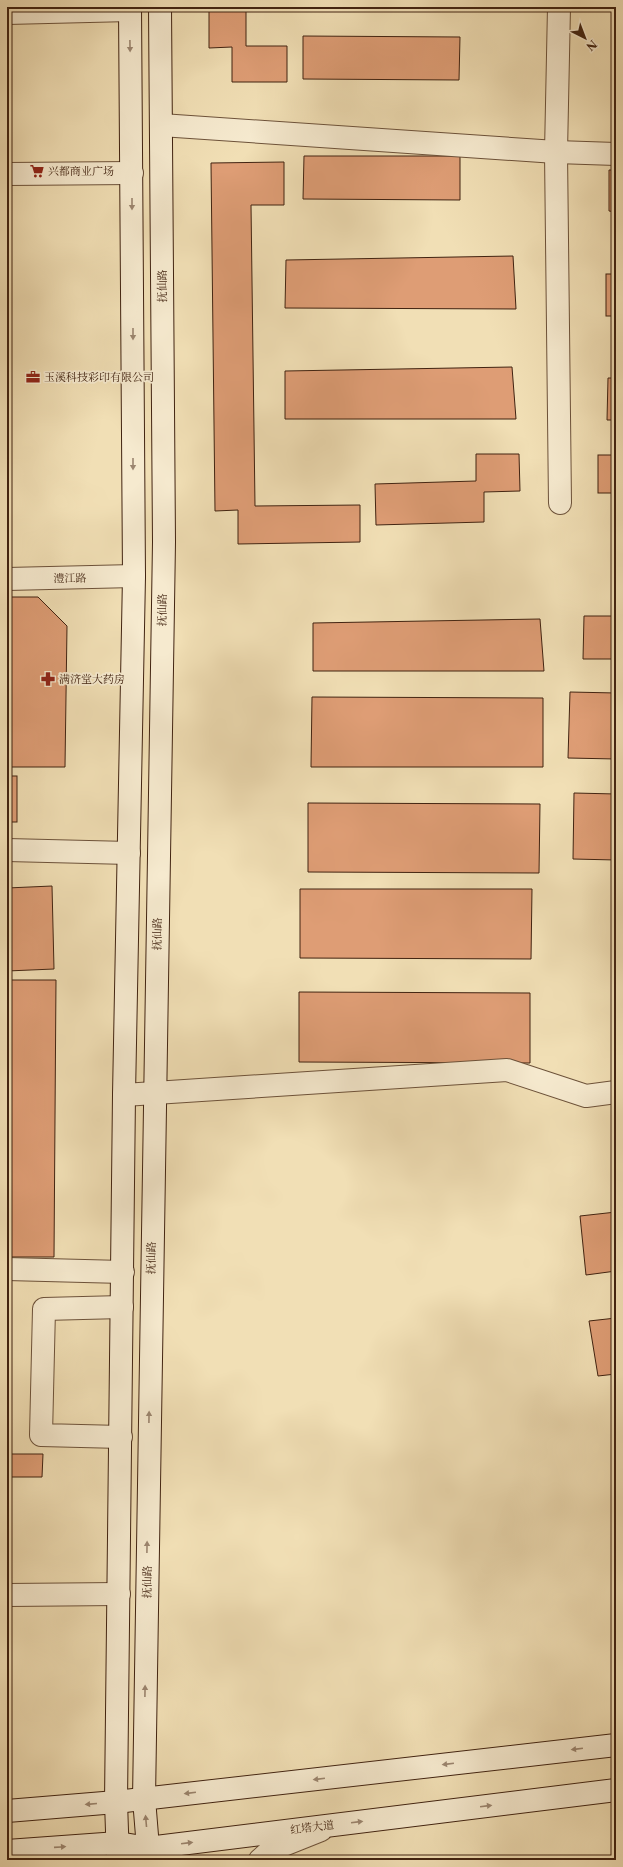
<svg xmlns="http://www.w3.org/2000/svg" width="623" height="1867" font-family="'Libre Caslon Text','Noto Serif SC',serif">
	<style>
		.building { fill: #de9d75; stroke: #412311 }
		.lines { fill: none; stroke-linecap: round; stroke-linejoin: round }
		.minor-casing { stroke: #6d523a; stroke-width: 24 }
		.tertiary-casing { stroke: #6d523a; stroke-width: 24 }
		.secondary-casing { stroke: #412311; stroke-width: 24 }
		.minor { stroke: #f6eacf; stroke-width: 22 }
		.tertiary { stroke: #f6eacf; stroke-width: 22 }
		.secondary { stroke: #f6eacf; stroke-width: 22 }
		.oneway { fill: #9c8670 }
		.labels { text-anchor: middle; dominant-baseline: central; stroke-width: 3.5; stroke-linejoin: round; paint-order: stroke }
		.poi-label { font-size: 11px; fill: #412311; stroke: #f6eacf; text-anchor: start }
		.street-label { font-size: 11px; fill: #412311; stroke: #f6eacf }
	</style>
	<rect width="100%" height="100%" fill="#f1dfb5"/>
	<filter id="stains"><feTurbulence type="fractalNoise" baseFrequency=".005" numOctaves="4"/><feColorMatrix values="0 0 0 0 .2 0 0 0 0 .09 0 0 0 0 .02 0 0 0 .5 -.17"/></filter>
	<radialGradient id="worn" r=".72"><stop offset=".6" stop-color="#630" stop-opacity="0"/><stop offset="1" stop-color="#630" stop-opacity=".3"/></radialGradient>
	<g class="building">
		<path d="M209 7H246V46H287V82H232V47L209 48Z"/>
		<path d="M303 36 460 37 459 80 303 79Z"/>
		<path d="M304 156H460V200L303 199Z"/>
		<path d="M284 162V205H251L255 506 360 505V542L238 544V510L215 511 211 163Z"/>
		<path d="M609 170H616V212L609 211Z"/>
		<path d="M513 256 516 309 285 308 286 260Z"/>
		<rect x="606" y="274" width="10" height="42"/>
		<path d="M512 367 516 419H285V371Z"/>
		<path d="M608 378H616V420H607Z"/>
		<path d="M476 454H519L520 491 484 492V522L376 525 375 484 476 481Z"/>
		<rect x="598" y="455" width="18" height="38"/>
		<path d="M7 597H38L67 626 65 767H7Z"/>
		<path d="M584 616H616V659H583Z"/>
		<path d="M540 619 544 671H313V623Z"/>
		<path d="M570 692 616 693V759L568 758Z"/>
		<path d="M312 697 543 698V767H311Z"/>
		<rect x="7" y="776" width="10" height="46"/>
		<path d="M574 793 616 794V860L573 859Z"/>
		<path d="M308 803 540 804 539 873 308 872Z"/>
		<path d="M52 886 54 969 7 971V888Z"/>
		<path d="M300 889H532L531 959 300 958Z"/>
		<path d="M7 980H56L54 1257H7Z"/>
		<path d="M299 992 530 993V1063L299 1062Z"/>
		<path d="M616 1212V1271L586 1275 580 1216Z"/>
		<path d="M616 1318V1374L598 1376 589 1321Z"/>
		<path d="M7 1454H43L42 1477H7Z"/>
	</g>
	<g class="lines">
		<defs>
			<g id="minor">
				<path d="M559 7 556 152 560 503"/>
				<path d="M7 13 130 10"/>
				<path d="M161 125 556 152 616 154"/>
				<path d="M7 174 132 173"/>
				<path d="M7 579 134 576"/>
				<path d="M7 850 129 853"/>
				<path d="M124 1095 507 1070 586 1096 616 1092"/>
				<path d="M7 1269 123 1272"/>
				<path d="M121 1437 41 1435 44 1309 122 1307"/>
				<path d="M7 1595 119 1594"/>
			</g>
			<path id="tertiary" d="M260 1860 271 1850 321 1830"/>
			<g id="secondary">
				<path d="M7 1811 116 1802 616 1745"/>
				<path d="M7 1851 118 1843 148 1848 616 1790"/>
				<path d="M118 1860 116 1802 124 1095 134 576 130 7"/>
				<path d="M149 1860 144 1799 164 542 160 7"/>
			</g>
		</defs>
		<use href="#minor" class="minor-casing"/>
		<use href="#tertiary" class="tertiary-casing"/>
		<use href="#secondary" class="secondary-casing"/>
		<use href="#minor" class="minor"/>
		<use href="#tertiary" class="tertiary"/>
		<use href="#secondary" class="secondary"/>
	</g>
	<defs><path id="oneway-solid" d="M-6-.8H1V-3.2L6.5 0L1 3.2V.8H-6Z"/></defs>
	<g class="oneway">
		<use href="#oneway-solid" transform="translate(130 46) rotate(89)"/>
		<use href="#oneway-solid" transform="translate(132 204) rotate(90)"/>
		<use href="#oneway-solid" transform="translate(133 334) rotate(90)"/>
		<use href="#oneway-solid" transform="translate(133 464) rotate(90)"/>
		<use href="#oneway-solid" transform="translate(149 1417) rotate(-89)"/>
		<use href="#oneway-solid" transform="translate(147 1547) rotate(-89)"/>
		<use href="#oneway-solid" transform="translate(145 1691) rotate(-89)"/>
		<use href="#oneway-solid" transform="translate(577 1749) rotate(173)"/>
		<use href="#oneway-solid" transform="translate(448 1764) rotate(173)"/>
		<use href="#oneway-solid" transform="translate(319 1779) rotate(173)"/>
		<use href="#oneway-solid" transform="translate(190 1793) rotate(173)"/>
		<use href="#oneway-solid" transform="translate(91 1804) rotate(175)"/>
		<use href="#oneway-solid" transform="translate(486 1806) rotate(-7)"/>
		<use href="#oneway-solid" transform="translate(146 1821) rotate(-95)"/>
		<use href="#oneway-solid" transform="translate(357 1822) rotate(-7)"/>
		<use href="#oneway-solid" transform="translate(187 1843) rotate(-7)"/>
		<use href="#oneway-solid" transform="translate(60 1847) rotate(-4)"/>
	</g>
	<defs>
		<symbol id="supermarket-bare" viewBox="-9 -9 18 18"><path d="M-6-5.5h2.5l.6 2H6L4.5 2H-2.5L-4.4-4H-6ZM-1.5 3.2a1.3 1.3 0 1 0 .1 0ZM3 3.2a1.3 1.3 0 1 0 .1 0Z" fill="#8f2418" stroke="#f6eacf" stroke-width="2.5" paint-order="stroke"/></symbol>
		<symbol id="office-bare" viewBox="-9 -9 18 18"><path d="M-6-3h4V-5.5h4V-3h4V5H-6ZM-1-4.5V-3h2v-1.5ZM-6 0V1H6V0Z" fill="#8f2418" stroke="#f6eacf" stroke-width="2.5" paint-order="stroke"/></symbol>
		<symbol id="pharmacy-bare" viewBox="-9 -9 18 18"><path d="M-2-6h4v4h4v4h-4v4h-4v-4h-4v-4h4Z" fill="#8f2418" stroke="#f6eacf" stroke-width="2.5" paint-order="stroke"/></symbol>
	</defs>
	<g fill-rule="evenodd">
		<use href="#supermarket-bare" x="27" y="161" width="20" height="20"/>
		<use href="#office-bare" x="23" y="367" width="20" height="20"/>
		<use href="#pharmacy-bare" x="38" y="669" width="20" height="20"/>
	</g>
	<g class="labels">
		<g class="poi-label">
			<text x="48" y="171">兴都商业广场</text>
			<text x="44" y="377">玉溪科技彩印有限公司</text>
			<text x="59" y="679">满济堂大药房</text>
		</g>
		<g class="street-label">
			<text transform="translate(162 286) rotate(-90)">抚仙路</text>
			<text transform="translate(70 578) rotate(-1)">澧江路</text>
			<text transform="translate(162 610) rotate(-89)">抚仙路</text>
			<text transform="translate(157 934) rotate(-89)">抚仙路</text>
			<text transform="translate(151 1258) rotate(-89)">抚仙路</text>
			<text transform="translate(147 1582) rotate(-89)">抚仙路</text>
			<text transform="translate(312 1827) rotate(-7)">红塔大道</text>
		</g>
	</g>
	<rect width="623" height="1867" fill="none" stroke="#f1dfb5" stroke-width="24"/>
	<rect x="8" y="8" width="607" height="1851" fill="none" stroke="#412311" stroke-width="2"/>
	<rect x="12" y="12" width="599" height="1843" fill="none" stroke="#412311"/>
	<g transform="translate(585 38) rotate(138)" stroke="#f6eacf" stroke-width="3" paint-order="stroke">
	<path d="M0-3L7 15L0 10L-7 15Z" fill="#412311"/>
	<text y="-6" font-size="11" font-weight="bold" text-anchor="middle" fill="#412311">N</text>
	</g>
	<rect width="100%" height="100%" filter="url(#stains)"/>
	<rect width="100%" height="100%" fill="url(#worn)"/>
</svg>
